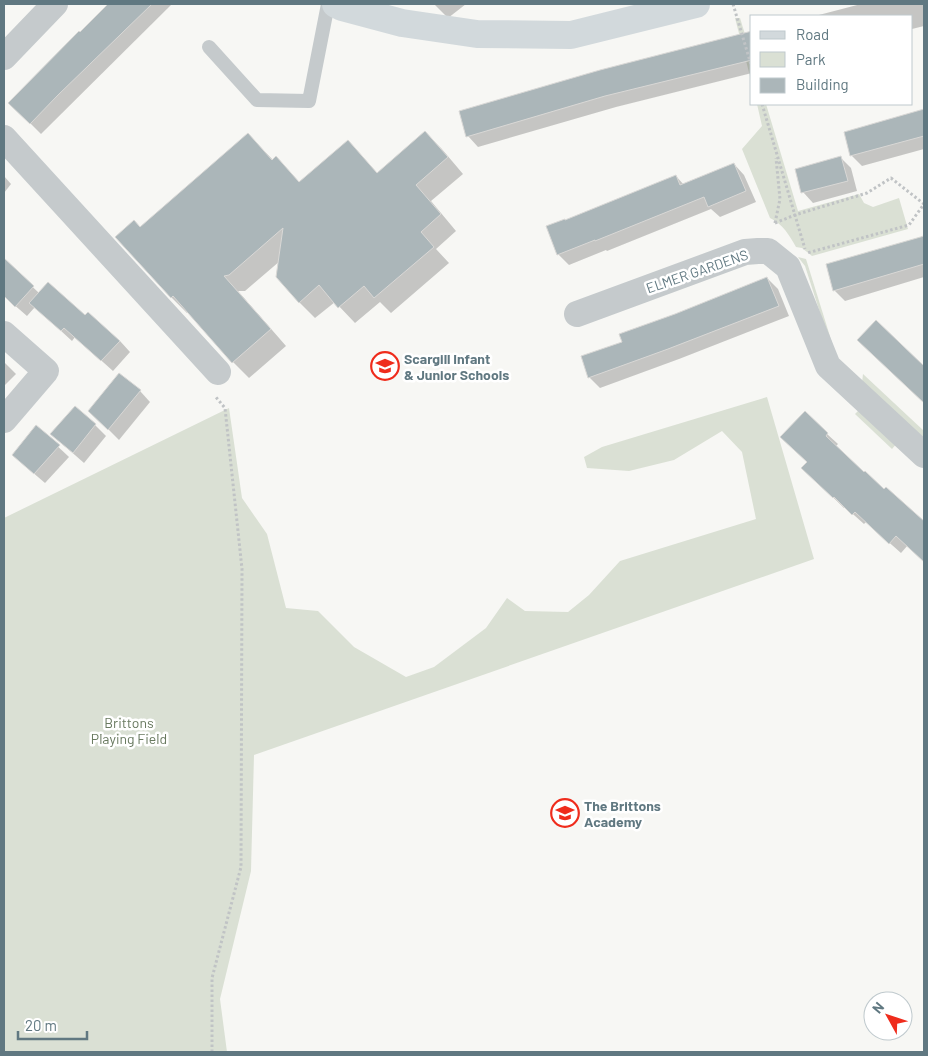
<svg xmlns="http://www.w3.org/2000/svg" width="928" height="1056" font-family="Barlow,sans-serif">
	<style>
		.green { fill: #dae0d4 }
		.shadow { fill: #0003 }
		.building { fill: #abb6b9; stroke: #d9d8d6 }
		.lines { fill: none; stroke-linecap: round; stroke-linejoin: round }
		.path { stroke: #c0c3c5; stroke-width: 3; stroke-dasharray: 2.5 2.5; stroke-linecap: butt }
		.lane { stroke: #c5cacc; stroke-width: 14 }
		.street { stroke: #c5cacc; stroke-width: 26 }
		.secondary { stroke: #d2d9dc; stroke-width: 28 }
		.labels { text-anchor: middle; dominant-baseline: central; stroke-width: 5; stroke-linejoin: round; paint-order: stroke }
		.street-label { font-size: 14px; fill: #607881; stroke: #fff }
		.poi-label { font-size: 14px; font-weight: bold; fill: #607881; stroke: #fff; text-anchor: start }
		.park-label { font-size: 14px; fill: #68795f; stroke: #fff }
	</style>
	<rect width="100%" height="100%" fill="#f7f7f4"/>
	<g class="green">
		<path d="M735 18H740L752 57V84Z"/>
		<path d="M757 104H766L798 211 859 194 864 203 873 207 899 198 908 229 812 256 802 248 796 247C789 235 783 224 770 218L742 149 762 126Z"/>
		<path d="M798 257 806 259 833 346 831 347 805 266Z"/>
		<path d="M863 374 924 431V442L862 383Z"/>
		<path d="M767 397 814 559 254 755 251 871 220 999 227 1052H4V518L229 408 242 498 267 534 286 608 318 611 354 647 406 677 434 667 486 628 507 598 525 611 568 612 589 595 620 561 756 519 742 452 722 431 674 460 629 471 587 468 584 457 602 447Z"/>
		<path d="M861 408 898 442 892 449 855 414Z"/>
	</g>
	<g class="shadow">
		<path d="M110 4H172L41 134 10 103Z"/>
		<path d="M434 4H466L448 18Z"/>
		<path d="M861 4H924V26L912 29V16H815Z"/>
		<path d="M752 33V73L616 107 478 147 468 136Z"/>
		<path d="M924 110V149L862 166 851 155 898 117Z"/>
		<path d="M425 133 441 148 463 174 431 201 456 231 436 249 449 263 391 313 380 302 355 323 335 302 315 318 299 302 280 261 245 291H238L286 346 249 378 233 362 189 312 187 313 171 297 140 228 248 134 273 160 276 157 300 183 348 142 378 174Z"/>
		<path d="M840 157 851 168 857 191 813 203 803 192Z"/>
		<path d="M734 164 744 175 756 202 720 217 711 209 607 251 606 250 569 265 558 254 566 222 676 176 684 185Z"/>
		<path d="M4 176 11 184 4 193Z"/>
		<path d="M924 235V277L845 301 834 290Z"/>
		<path d="M4 260 39 293 85 317 120 341 130 352 113 371 75 337 72 341 35 307 27 316 4 296Z"/>
		<path d="M767 278 778 289 789 316 679 359 600 388 589 377 624 343Z"/>
		<path d="M4 362 16 374 4 386Z"/>
		<path d="M119 375 140 391 150 402 119 440 90 411Z"/>
		<path d="M95 425 106 436 84 463 51 434Z"/>
		<path d="M37 427 69 457 45 483 24 465Z"/>
		<path d="M827 434 838 444 835 447 884 491 915 515 924 524V561L908 545 901 553 866 522 864 524 845 507 844 508 803 468Z"/>
	</g>
	<g class="building">
		<path d="M108 4H152L58 95 30 124 8 103 79 31 80 32Z"/>
		<path d="M752 31V60L605 96 466 137 459 111 600 70Z"/>
		<path d="M924 109V136L850 156 844 132Z"/>
		<path d="M425 131 448 157 416 185 441 214 421 232 434 247 374 298 364 286 338 308 319 285 299 303 276 277 283 228 229 275 224 276 271 329 232 363 173 296 171 298 115 237 134 220 140 227 248 133 272 160 276 156 299 182 348 140 377 173Z"/>
		<path d="M841 156 848 181 801 193 795 169Z"/>
		<path d="M734 163 746 191 708 207 704 197 595 241V240L557 255 546 226 565 219V220L676 175 680 185Z"/>
		<path d="M924 236V264L833 291 826 264Z"/>
		<path d="M4 258 34 286 15 307 4 296Z"/>
		<path d="M767 277 779 306 668 349 588 378 581 356 622 342 619 334 675 314Z"/>
		<path d="M48 282 85 315 88 312 120 341 101 361 64 328 61 331 29 303Z"/>
		<path d="M876 320 924 366V403L857 340Z"/>
		<path d="M119 373 141 390 108 430 88 411Z"/>
		<path d="M75 406 96 424 73 453 50 434Z"/>
		<path d="M805 411 828 433 826 436 864 472 865 471 884 489 886 487 924 521V562L896 536 889 544 855 512 852 515 834 497 833 498 801 468 807 462 780 437Z"/>
		<path d="M36 425 60 445 34 474 12 455Z"/>
	</g>
	<g class="lines">
		<g class="path">
			<path d="M733 4 752 68"/>
			<path d="M762 104 805 249"/>
			<path d="M775 223 795 215 867 193 891 178 924 204 909 225 807 253"/>
			<path d="M775 223 780 199 776 158"/>
			<path d="M212 1052V978L241 867 242 569 225 408 215 396"/>
		</g>
		<path class="lane" d="M209 47 257 100 309 101 328 4"/>
		<g class="street">
			<path d="M4 57 55 4"/>
			<path d="M4 138 218 372"/>
			<path d="M577 314 745 252 758 251H768L788 267 828 366 924 455"/>
			<path d="M4 334 46 371 4 420"/>
		</g>
		<path class="secondary" d="M336 4 342 7 402 23 477 34 571 35 696 4"/>
	</g>
	<defs>
		<symbol id="school-ring" viewBox="-11 -11 22 22"><circle r="9.5" fill="#fff" stroke="#ef2c1c" stroke-width="1.5"/><path d="M0-5L7-2L0 1L-7-2ZM-4 1L0 2.5L4 1V4Q0 6-4 4Z" fill="#ef2c1c"/></symbol>
	</defs>
	<g fill-rule="evenodd">
		<use href="#school-ring" x="369" y="350" width="32" height="32"/>
		<use href="#school-ring" x="549" y="797" width="32" height="32"/>
	</g>
	<g class="labels">
		<g class="street-label">
			<text transform="translate(697 271) rotate(-19)">ELMER GARDENS</text>
		</g>
		<g class="poi-label">
			<text x="404" y="358">Scargill Infant<tspan x="404" dy="16">&amp; Junior Schools</tspan></text>
			<text x="584" y="805">The Brittons<tspan x="584" dy="16">Academy</tspan></text>
		</g>
		<g class="park-label">
			<text x="129" y="722">Brittons<tspan x="129" dy="16">Playing Field</tspan></text>
		</g>
	</g>
	<rect width="928" height="1056" fill="none" stroke="#607881" stroke-width="10"/>
	<rect x="750" y="15" width="162" height="90" fill="#ffffff" stroke="#bfc9cd"/>
	<rect x="760" y="31" width="25" height="8" fill="#d2d9dc" stroke="#bfc9cd"/>
	<text x="796" y="40" font-size="15" fill="#607881">Road</text>
	<rect x="760" y="52" width="25" height="15" fill="#dae0d4" stroke="#bfc9cd"/>
	<text x="796" y="65" font-size="15" fill="#607881">Park</text>
	<rect x="760" y="78" width="25" height="15" fill="#abb6b9" stroke="#bfc9cd"/>
	<text x="796" y="90" font-size="15" fill="#607881">Building</text>
	<g transform="translate(888 1016) rotate(310)"><circle r="24" fill="#ffffff" stroke="#bfc9cd"/>
	<path d="M0-4L9 19L0 12L-9 19Z" fill="#ef2c1c"/>
	<text y="-8" font-size="14" font-weight="bold" text-anchor="middle" fill="#607881">N</text>
	</g>
	<path d="M18 1031v8h69v-8" fill="none" stroke="#607881" stroke-width="2.5"/>
	<text x="25" y="1031" font-size="15" fill="#607881" stroke="#ffffff" stroke-width="4" paint-order="stroke">20 m</text>
</svg>
